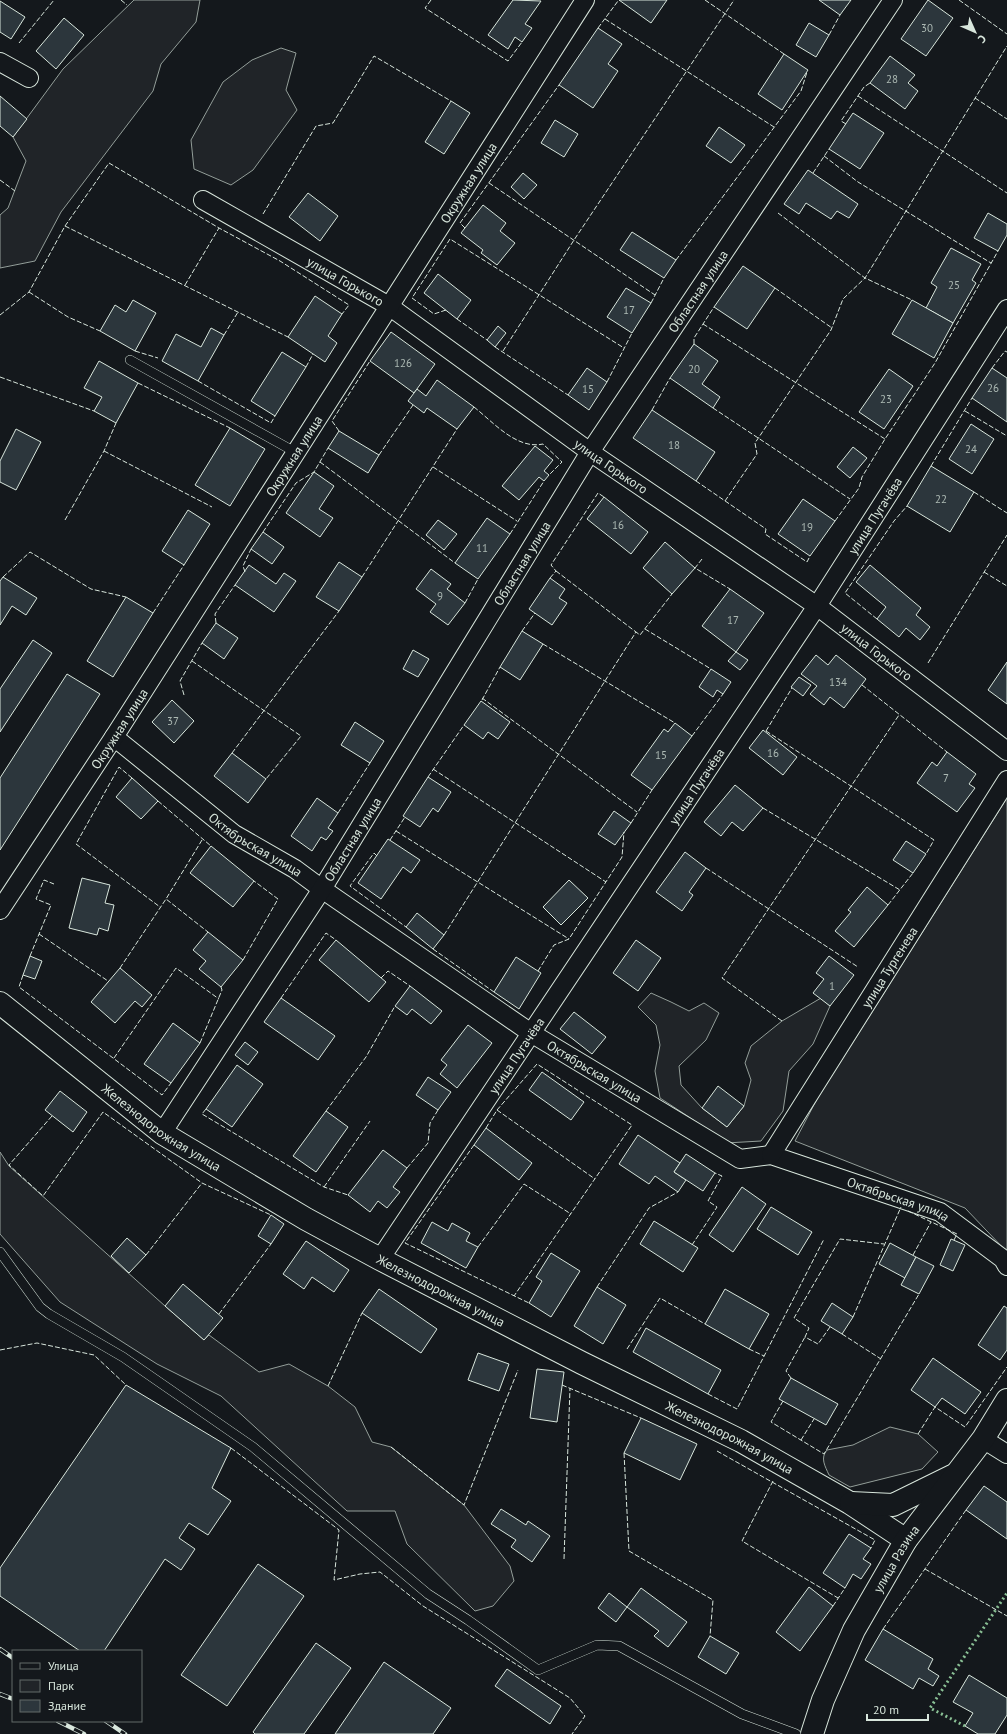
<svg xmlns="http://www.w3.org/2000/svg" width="1007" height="1734" font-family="'PT Sans',sans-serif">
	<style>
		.green { fill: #202428; stroke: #939e99 }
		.building { fill: #2c363c; stroke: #d8e6dc }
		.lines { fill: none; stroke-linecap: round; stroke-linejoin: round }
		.service-casing { stroke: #d8e6dc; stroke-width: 10 }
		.minor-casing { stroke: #d8e6dc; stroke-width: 20 }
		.tertiary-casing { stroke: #d8e6dc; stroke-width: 24 }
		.service { stroke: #14181c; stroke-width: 9 }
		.minor { stroke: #14181c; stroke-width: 18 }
		.tertiary { stroke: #14181c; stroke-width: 22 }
		.rail-casing { stroke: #d8e6dc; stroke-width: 4.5 }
		.rail { stroke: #14181c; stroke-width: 3; stroke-dasharray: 9; stroke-linecap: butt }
		.hedge { stroke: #8ac095; stroke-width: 3; stroke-dasharray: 2 3; stroke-linecap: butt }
		.fence { stroke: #d8e6dc; stroke-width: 1; stroke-dasharray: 5 2; stroke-linecap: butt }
		.labels { text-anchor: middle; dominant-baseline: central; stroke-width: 3; stroke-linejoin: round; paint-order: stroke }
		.number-label { font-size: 11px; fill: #adbab4 }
		.street-label { font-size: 13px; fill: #d8e6dc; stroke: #14181c }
	</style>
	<rect width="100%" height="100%" fill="#14181c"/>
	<g class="green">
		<path d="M134 0H200L196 22 161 64 153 91 61 212 35 261 0 268V215L8 208 26 161 13 137 63 69Z"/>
		<path d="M281 48 296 53 286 90 297 110 253 170 231 185 194 169 191 140 223 82 252 60Z"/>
		<path d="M1007 798V1252L965 1208 795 1141 817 1099Z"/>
		<path d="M651 993 671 1002 689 1011 704 1003 719 1013 706 1040 679 1066 681 1085 702 1108 727 1127 744 1106 751 1080 745 1063 751 1046 782 1021 821 998 830 1006 813 1044 789 1071 783 1111 761 1141 726 1143 692 1119 660 1098 655 1071 660 1045 656 1025 638 1007Z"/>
		<path d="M0 1152 9 1166 165 1306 204 1340 209 1335 259 1372 289 1364 328 1386 355 1407 372 1442 391 1447 464 1505 510 1566 514 1581 493 1606 475 1611 407 1544 395 1511H347L221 1396 157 1364 60 1302 0 1234Z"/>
		<path d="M890 1427 918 1434 938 1452 922 1469 850 1487 829 1475C825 1466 820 1458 827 1450L853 1445Z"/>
	</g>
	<g class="building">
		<path d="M513 0 541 1 525 24 532 28 522 42 515 37 508 49 488 35Z"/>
		<path d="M619 0H667L651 23Z"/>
		<path d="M819 0H851L840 15Z"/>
		<path d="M928 0 953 18 926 56 901 39Z"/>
		<path d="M0 1 25 17 11 39 0 32Z"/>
		<path d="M64 18 84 35 56 69 36 51Z"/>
		<path d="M809 23 829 35 816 57 796 45Z"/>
		<path d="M598 28 622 44 608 64 618 71 593 108 559 85Z"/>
		<path d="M784 54 808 70 782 110 758 94Z"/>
		<path d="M890 56 915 75 908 83 918 91 905 109 870 83Z"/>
		<path d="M0 96 27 119 13 137 0 126Z"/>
		<path d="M451 101 470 113 444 154 425 142Z"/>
		<path d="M853 113 884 133 860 169 829 149Z"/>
		<path d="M555 120 578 134 564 157 541 143Z"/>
		<path d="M719 127 745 145 731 163 706 146Z"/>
		<path d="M808 170 858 204 849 218 837 211 831 219 806 203 799 214 784 204Z"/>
		<path d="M523 173 537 185 524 199 511 187Z"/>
		<path d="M308 193 338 216 320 241 289 217Z"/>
		<path d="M483 205 506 223 500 231 515 243 497 265 481 253 483 250 461 233Z"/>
		<path d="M988 213 1007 224V235L998 251 974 238Z"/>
		<path d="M632 232 676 260 664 278 620 250Z"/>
		<path d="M951 248 981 264 972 280 976 283 953 323 926 308 937 287 931 283Z"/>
		<path d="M743 266 775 288 747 329 714 307Z"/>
		<path d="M438 274 471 300 457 319 424 293Z"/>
		<path d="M626 288 651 303 632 333 607 317Z"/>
		<path d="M315 296 342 314 328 336 337 343 325 362 288 337Z"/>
		<path d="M133 300 156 313 135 351 100 331 115 305 126 312Z"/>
		<path d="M912 300 953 323 934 358 892 334Z"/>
		<path d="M498 326 506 333 495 347 487 340Z"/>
		<path d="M211 328 224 335 198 381 162 361 176 334 201 347Z"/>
		<path d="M391 332 435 364 414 393 370 361Z"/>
		<path d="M694 344 718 361 702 384 720 397 713 408 670 378Z"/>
		<path d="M282 352 306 367 275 416 251 401Z"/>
		<path d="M99 361 138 383 116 423 94 411 102 397 84 388Z"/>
		<path d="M587 368 607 382 589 410 568 395Z"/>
		<path d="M992 368 1007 378V422L972 398Z"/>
		<path d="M889 369 913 386 884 429 859 412Z"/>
		<path d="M437 380 474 407 457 429 427 408 424 413 408 401 417 389 426 396Z"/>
		<path d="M652 410 715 452 696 481 633 438Z"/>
		<path d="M971 424 994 439 972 474 949 459Z"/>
		<path d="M230 428 265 449 230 506 195 485Z"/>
		<path d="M16 429 41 442 16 490 0 482V461Z"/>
		<path d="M339 431 379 455 368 473 328 448Z"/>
		<path d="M535 446 553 460 544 471 549 475 544 481 539 477 519 500 502 486Z"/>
		<path d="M853 447 867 458 850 478 837 467Z"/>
		<path d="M931 466 974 492 950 532 907 506Z"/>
		<path d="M314 472 334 486 319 509 333 518 320 537 286 513Z"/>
		<path d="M604 497 648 532 631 554 587 519Z"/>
		<path d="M803 499 835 521 810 556 778 534Z"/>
		<path d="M188 510 210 524 184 565 162 551Z"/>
		<path d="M487 518 510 534 478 579 455 563Z"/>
		<path d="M438 520 457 534 444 550 426 535Z"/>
		<path d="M263 532 284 547 272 564 251 549Z"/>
		<path d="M665 542 695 568 672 594 643 568Z"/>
		<path d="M339 562 362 577 339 611 316 597Z"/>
		<path d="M249 565 276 584 284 573 296 581 274 612 235 585Z"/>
		<path d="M870 565 921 608 916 615 930 627 920 640 906 628 899 637 877 619 886 607 856 582Z"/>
		<path d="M431 569 451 584 447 589 465 603 448 625 430 612 436 604 416 589Z"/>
		<path d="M3 577 37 598 26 615 12 606 0 625V581Z"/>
		<path d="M550 578 565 589 559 598 567 603 552 625 529 609Z"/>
		<path d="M730 589 764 613 736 652 702 626Z"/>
		<path d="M126 597 153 613 113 677 87 661Z"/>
		<path d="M216 623 238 638 224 659 202 643Z"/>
		<path d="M522 631 543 644 520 680 500 667Z"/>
		<path d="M33 640 52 653 0 732V689Z"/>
		<path d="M413 650 429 659 418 677 403 669Z"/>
		<path d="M736 652 748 660 740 670 728 661Z"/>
		<path d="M816 655 828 665 836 655 866 679 844 708 830 697 824 705 810 694 817 686 801 674Z"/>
		<path d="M1007 662V704L988 690Z"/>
		<path d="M711 669 731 682 723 694 717 690 713 697 699 687Z"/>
		<path d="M67 674 100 694 0 850V778Z"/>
		<path d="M799 677 811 685 803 696 791 687Z"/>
		<path d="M172 700 194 721 174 743 152 722Z"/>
		<path d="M481 701 510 722 498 739 488 732 483 739 464 725Z"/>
		<path d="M355 722 384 741 370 763 341 745Z"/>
		<path d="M675 723 692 736 652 790 631 775 664 729 668 732Z"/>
		<path d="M763 730 797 757 783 775 749 748Z"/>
		<path d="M947 752 976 774 969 784 975 788 957 812 917 783 932 762 937 766Z"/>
		<path d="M232 753 266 779 248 803 214 776Z"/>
		<path d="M428 777 451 792 438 812 433 808 420 827 403 816Z"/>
		<path d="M132 778 158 801 141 819 116 797Z"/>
		<path d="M735 785 763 808 743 831 732 822 721 836 704 822Z"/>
		<path d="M317 798 338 813 328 828 333 831 326 840 321 837 312 851 291 836Z"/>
		<path d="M614 811 631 823 615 845 598 834Z"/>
		<path d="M388 839 420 860 411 873 403 867 381 899 358 883Z"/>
		<path d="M906 841 926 854 913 873 893 860Z"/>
		<path d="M211 846 254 881 233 907 190 873Z"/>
		<path d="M685 852 706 868 689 892 693 895 682 911 656 892Z"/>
		<path d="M82 878 110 885 105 903 114 905 108 931 99 928 97 935 69 928Z"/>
		<path d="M569 880 588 898 561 925 543 907Z"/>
		<path d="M867 887 888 905 854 947 835 931 851 912 848 910Z"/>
		<path d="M417 913 444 935 433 949 406 927Z"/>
		<path d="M208 932 243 960 221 987 199 969 206 961 193 950Z"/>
		<path d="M336 940 386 982 369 1002 319 960Z"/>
		<path d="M636 940 661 958 638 991 613 973Z"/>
		<path d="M30 956 42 961 35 979 23 975Z"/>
		<path d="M829 956 854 975 830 1006 813 993 824 979 816 973Z"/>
		<path d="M516 957 541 973 519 1009 494 992Z"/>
		<path d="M120 968 152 995 142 1007 135 1001 115 1023 91 1002Z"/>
		<path d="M410 986 442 1011 431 1024 412 1009 407 1015 395 1006Z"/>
		<path d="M281 998 335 1036 318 1060 264 1022Z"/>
		<path d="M574 1012 606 1037 592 1054 560 1029Z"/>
		<path d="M173 1023 200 1043 171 1083 144 1064Z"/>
		<path d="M468 1025 492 1043 457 1088 440 1074 447 1065 441 1060Z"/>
		<path d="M245 1042 258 1052 248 1065 235 1055Z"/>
		<path d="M237 1065 263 1084 232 1127 206 1109Z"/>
		<path d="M542 1072 584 1102 571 1120 529 1090Z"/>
		<path d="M428 1077 451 1092 438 1110 416 1095Z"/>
		<path d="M718 1086 744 1106 727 1127 702 1108Z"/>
		<path d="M60 1091 87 1112 73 1132 45 1110Z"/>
		<path d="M326 1111 348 1127 316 1172 293 1156Z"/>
		<path d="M486 1128 532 1163 519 1180 474 1145Z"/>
		<path d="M638 1135 680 1163 674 1172 686 1180 678 1192 655 1176 649 1184 619 1164Z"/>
		<path d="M383 1150 407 1168 393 1187 400 1192 387 1208 378 1201 370 1212 348 1195Z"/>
		<path d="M686 1154 715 1173 703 1191 674 1172Z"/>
		<path d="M742 1187 766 1204 733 1252 709 1235Z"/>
		<path d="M771 1207 812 1232 798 1255 757 1229Z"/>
		<path d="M271 1215 284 1224 271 1244 258 1236Z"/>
		<path d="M654 1221 698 1248 683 1272 640 1244Z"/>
		<path d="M432 1222 448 1231 452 1223 470 1233 466 1241 478 1247 466 1268 421 1243Z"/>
		<path d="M127 1238 146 1255 129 1273 111 1256Z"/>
		<path d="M951 1239 965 1245 953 1271 940 1265Z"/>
		<path d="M306 1241 349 1270 334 1292 312 1277 304 1289 283 1274Z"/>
		<path d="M890 1243 916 1257 905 1278 879 1264Z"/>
		<path d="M551 1253 580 1271 551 1317 529 1303 542 1281 536 1277Z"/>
		<path d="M916 1257 934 1266 919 1294 901 1285Z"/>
		<path d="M183 1284 223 1318 204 1340 165 1306Z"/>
		<path d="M597 1287 626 1305 603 1344 574 1326Z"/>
		<path d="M379 1289 437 1329 421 1353 362 1313Z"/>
		<path d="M725 1289 769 1314 749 1349 705 1324Z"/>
		<path d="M832 1303 853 1317 842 1334 821 1321Z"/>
		<path d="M1004 1306 1007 1308V1350L1000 1360 978 1345Z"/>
		<path d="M646 1328 721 1370 708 1394 633 1352Z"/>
		<path d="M478 1353 509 1364 499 1391 468 1380Z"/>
		<path d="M933 1358 981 1392 965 1414 942 1398 935 1407 911 1390Z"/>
		<path d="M537 1369 564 1372 557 1422 530 1418Z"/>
		<path d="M791 1378 838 1404 826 1425 779 1399Z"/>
		<path d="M126 1385 231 1448 212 1488 231 1501 208 1535 189 1523 179 1538 195 1549 181 1570 165 1559 104 1651H80L0 1596V1568Z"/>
		<path d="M641 1418 697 1444 680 1480 624 1453Z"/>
		<path d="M984 1486 1007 1502V1539L966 1510Z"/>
		<path d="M501 1509 526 1525 528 1521 550 1536 532 1562 511 1547 516 1540 491 1524Z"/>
		<path d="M849 1534 871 1548 863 1559 871 1564 861 1579 853 1574 845 1588 823 1573Z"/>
		<path d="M258 1564 304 1596 227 1706 181 1675Z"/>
		<path d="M809 1587 833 1606 800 1651 776 1632Z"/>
		<path d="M641 1588 687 1622 668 1647 654 1636 659 1631 627 1607Z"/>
		<path d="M609 1593 627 1607 616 1622 598 1608Z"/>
		<path d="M883 1629 933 1659 928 1669 939 1676 933 1686 919 1678 913 1689 865 1660Z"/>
		<path d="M710 1636 739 1653 726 1674 698 1657Z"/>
		<path d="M316 1643 351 1668 304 1734H255L253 1732Z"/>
		<path d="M384 1662 451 1708 433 1734H335Z"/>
		<path d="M507 1669 561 1706 550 1724 495 1686Z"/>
		<path d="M969 1675 1007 1698V1715L995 1734H978L965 1726 973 1713 953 1702Z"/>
	</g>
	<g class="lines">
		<defs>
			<g id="service">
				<path d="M130 360 295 452"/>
				<path d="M0 1252 40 1307 49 1314 123 1357 253 1447 428 1594 468 1620 538 1670 597 1645 619 1646 742 1714 796 1734"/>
			</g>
			<g id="minor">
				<path d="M0 62 29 78"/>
				<path id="s1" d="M203 200 389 306 590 452 817 606 1007 751"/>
				<path id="s2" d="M114 737 234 834 295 869 322 889 531 1033 740 1159 771 1155 940 1212 1003 1259 1007 1266"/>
				<path id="s3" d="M0 910 114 737 585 0"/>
				<path id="s4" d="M162 1133 322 889 590 452 893 0"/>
				<path id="s5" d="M771 1155 1007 780"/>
				<path id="s6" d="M380 1259 817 606 1007 309"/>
				<path d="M983 1439 1007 1454"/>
			</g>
			<g id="tertiary">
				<path id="s7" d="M0 1003 162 1133 306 1219 380 1259 582 1363 741 1441 850 1503 906 1540"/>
				<path d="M851 1503 893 1505 952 1476"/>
				<path id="s8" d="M812 1734 823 1700 854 1630 906 1540 983 1439 1007 1400"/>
			</g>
		</defs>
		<use href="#service" class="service-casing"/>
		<use href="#minor" class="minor-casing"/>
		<use href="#tertiary" class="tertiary-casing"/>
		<use href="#service" class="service"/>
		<use href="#minor" class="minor"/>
		<use href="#tertiary" class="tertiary"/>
		<defs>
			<g id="rail">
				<path d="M0 1649 13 1658"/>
				<path d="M0 1694 13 1699"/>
				<path d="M58 1721 84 1734"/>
				<path d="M106 1721 125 1734"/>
			</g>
		</defs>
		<use href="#rail" class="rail-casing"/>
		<use href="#rail" class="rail"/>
		<path class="hedge" d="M965 1726 930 1708 1007 1593"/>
		<g class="fence">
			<path d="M121 0 127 5"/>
			<path d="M431 0 425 8 508 61 522 42"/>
			<path d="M705 0 784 54"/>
			<path d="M959 0 1007 34"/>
			<path d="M605 19 774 127"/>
			<path d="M598 28 618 1"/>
			<path d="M829 35 840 15"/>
			<path d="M19 43 54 0"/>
			<path d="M858 96 1007 193"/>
			<path d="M975 98 1007 119"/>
			<path d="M846 124 841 121 864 87 870 83"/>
			<path d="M824 156 858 182 991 263"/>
			<path d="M813 173 829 149"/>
			<path d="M0 180 15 191"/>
			<path d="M489 183 655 295"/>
			<path d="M778 213 865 278 912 300"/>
			<path d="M263 214 316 126 333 123 374 56 451 101"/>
			<path d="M65 226 288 337"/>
			<path d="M465 228 460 223 559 85"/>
			<path d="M676 260 801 91 807 72"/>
			<path d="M185 285 219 228"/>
			<path d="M775 288 832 328"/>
			<path d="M29 292 68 317 100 331"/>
			<path d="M651 303 664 278"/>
			<path d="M446 310 434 314 412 298 450 239 624 348"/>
			<path d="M0 315 29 292 65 226 109 163 219 228 280 261 349 305 342 314"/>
			<path d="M457 319 487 340"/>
			<path d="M703 324 885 439"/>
			<path d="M224 335 238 312"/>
			<path d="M694 344V338L714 307"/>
			<path d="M495 347 568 395"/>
			<path d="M135 351 158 358"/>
			<path d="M503 351 574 240 734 0"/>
			<path d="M306 367 313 354"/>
			<path d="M992 368 1005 351 1007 352"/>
			<path d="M0 377 94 411"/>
			<path d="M198 381 271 423 275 416"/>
			<path d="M607 382 632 333"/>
			<path d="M138 383 230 428"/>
			<path d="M474 407C493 422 517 450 543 444L562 462 549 475"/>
			<path d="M713 408 850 499"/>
			<path d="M652 410 670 378"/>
			<path d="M965 411 1007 436"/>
			<path d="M339 431 332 421 370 361"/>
			<path d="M104 451 212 507"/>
			<path d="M379 455 413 405"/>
			<path d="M320 462 455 563"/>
			<path d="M931 466 972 398"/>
			<path d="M433 467 517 521"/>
			<path d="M696 481 766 529 765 534 807 562 810 556"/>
			<path d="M974 492 1007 513"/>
			<path d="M725 501 757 454 755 443 831 330 843 299 865 278 1007 46"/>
			<path d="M65 520 104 451 116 423"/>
			<path d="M835 521 859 488 862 477 885 439 935 363 998 251"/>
			<path d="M263 532 296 483 314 472 328 448"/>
			<path d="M510 534 544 481"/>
			<path d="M702 559 695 568 730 589"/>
			<path d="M556 571 636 632"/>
			<path d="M245 572 243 566 251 549"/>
			<path d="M984 572 1007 586"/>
			<path d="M3 577 30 552 91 589 126 597"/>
			<path d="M362 577 457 429"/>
			<path d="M550 578 556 571 551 565 598 493 604 497"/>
			<path d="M465 603 478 579"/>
			<path d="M153 613 184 565"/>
			<path d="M877 619 845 593 894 521 907 506"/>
			<path d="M216 623 215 614 235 585"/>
			<path d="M645 629 711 669"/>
			<path d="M522 631 535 613"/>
			<path d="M543 644 675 723"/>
			<path d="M192 661 301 736 266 779"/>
			<path d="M928 663 1007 535"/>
			<path d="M862 685 947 752"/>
			<path d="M184 695 180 681 202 643"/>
			<path d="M482 698 637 812"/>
			<path d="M482 700 500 667"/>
			<path d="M766 731 934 840 926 854"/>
			<path d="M766 731 792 688"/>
			<path d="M692 736 723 694"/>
			<path d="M232 753 339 611"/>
			<path d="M433 769 606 882"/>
			<path d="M428 777 464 725"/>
			<path d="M132 778 119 767 76 844 160 907"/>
			<path d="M158 801 211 846"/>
			<path d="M763 808 900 890"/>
			<path d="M338 813 370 763"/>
			<path d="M631 823 652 790"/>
			<path d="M396 831 569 939"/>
			<path d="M202 840 166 899 208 932"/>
			<path d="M390 840 405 817"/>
			<path d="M377 856 374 853 350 886 406 927"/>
			<path d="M706 868 858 967"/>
			<path d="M888 905 913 873"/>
			<path d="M39 934 108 981"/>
			<path d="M444 935 636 632 640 635 672 594"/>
			<path d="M433 949 494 992"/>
			<path d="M30 956 51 905 36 899 44 880 54 884"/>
			<path d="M243 960 278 899 254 881"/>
			<path d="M120 968 166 899"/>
			<path d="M538 971 554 945 569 939 622 857 624 832"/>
			<path d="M23 975 19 987 162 1095 171 1083"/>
			<path d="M381 978 388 971 410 986"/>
			<path d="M281 998 326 933 336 940"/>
			<path d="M782 1021 722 978 899 715"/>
			<path d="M200 1043 222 990 221 987"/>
			<path d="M114 1058 176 968 219 999"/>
			<path d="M206 1109 202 1114 324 1187 348 1195"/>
			<path d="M497 1110 595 1179"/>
			<path d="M326 1111 366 1057 395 1006"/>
			<path d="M52 1116 9 1165 43 1196 103 1112 202 1183 271 1215"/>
			<path d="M486 1128 497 1110 537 1064 632 1125 514 1296"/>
			<path d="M474 1145 405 1243 529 1303"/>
			<path d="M407 1168 428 1143 430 1123 438 1110"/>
			<path d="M324 1187 370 1121"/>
			<path d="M908 1211 957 1234 954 1240"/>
			<path d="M692 1245 717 1207 708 1201 722 1176 715 1173"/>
			<path d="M478 1247 524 1184 571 1214"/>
			<path d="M146 1255 202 1183"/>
			<path d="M913 1255 931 1222"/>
			<path d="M597 1287 649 1208 678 1192"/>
			<path d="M219 1314 271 1244"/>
			<path d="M853 1317 901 1207"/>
			<path d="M830 1327 818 1344 805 1337 809 1328 794 1318 840 1239 884 1244"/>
			<path d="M842 1334 881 1359"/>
			<path d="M627 1349 660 1298 705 1324"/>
			<path d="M749 1349 764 1356"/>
			<path d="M0 1350 37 1343 94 1355 126 1385"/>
			<path d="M791 1378 786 1371 805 1337"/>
			<path d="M562 1385 641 1418"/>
			<path d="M328 1386 362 1313"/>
			<path d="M708 1394 737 1409 824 1239"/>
			<path d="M783 1401 771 1422 824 1454 919 1294"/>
			<path d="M918 1434 935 1407 965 1427 1007 1367"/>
			<path d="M801 1440 814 1419"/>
			<path d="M391 1447 464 1505 518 1370"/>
			<path d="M231 1448 339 1530 334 1580 360 1574 380 1572 423 1606 570 1698 585 1716 572 1734"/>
			<path d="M717 1451 875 1540 871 1548"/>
			<path d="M624 1453 629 1551 713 1600 710 1636"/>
			<path d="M773 1481 742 1541 838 1598"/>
			<path d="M564 1559 570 1388"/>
			<path d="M925 1569 1007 1616"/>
			<path d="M833 1606 845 1588"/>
			<path d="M883 1629 966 1510"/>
		</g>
	</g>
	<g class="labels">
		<g class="number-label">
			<text x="927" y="28">30</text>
			<text x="892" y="79">28</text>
			<text x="954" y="285">25</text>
			<text x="629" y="310">17</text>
			<text x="403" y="363">126</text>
			<text x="694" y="369">20</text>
			<text x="993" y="388">26</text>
			<text x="588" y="389">15</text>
			<text x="886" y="399">23</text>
			<text x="674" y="445">18</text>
			<text x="971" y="449">24</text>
			<text x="941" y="499">22</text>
			<text x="618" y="525">16</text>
			<text x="807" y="527">19</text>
			<text x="482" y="548">11</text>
			<text x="440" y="596">9</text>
			<text x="733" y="620">17</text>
			<text x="838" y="682">134</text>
			<text x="173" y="721">37</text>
			<text x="773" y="753">16</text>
			<text x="661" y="755">15</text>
			<text x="946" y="778">7</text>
			<text x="832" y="986">1</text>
		</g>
		<g class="street-label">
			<text stroke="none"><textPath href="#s3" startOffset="865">Окружная улица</textPath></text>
			<text stroke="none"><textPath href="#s1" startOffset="164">улица Горького</textPath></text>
			<text stroke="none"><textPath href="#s4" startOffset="998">Областная улица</textPath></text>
			<text stroke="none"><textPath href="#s3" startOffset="541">Окружная улица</textPath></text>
			<text stroke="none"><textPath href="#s1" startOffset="488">улица Горького</textPath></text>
			<text stroke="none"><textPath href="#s6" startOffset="893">улица Пугачёва</textPath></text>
			<text stroke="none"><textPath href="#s4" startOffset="674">Областная улица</textPath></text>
			<text stroke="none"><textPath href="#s1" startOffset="812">улица Горького</textPath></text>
			<text stroke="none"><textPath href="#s3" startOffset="217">Окружная улица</textPath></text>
			<text stroke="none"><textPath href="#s6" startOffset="569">улица Пугачёва</textPath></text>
			<text stroke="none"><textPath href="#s4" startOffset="350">Областная улица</textPath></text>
			<text stroke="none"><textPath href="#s2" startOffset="178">Октябрьская улица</textPath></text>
			<text stroke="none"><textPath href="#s5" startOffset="222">улица Тургенева</textPath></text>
			<text stroke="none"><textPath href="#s6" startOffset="245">улица Пугачёва</textPath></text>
			<text stroke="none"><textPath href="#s2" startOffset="586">Октябрьская улица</textPath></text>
			<text stroke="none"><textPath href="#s7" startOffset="204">Железнодорожная улица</textPath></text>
			<text stroke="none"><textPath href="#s2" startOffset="922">Октябрьская улица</textPath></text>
			<text stroke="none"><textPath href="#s7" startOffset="528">Железнодорожная улица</textPath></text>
			<text stroke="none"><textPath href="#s7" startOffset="852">Железнодорожная улица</textPath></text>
			<text stroke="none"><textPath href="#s8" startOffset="195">улица Разина</textPath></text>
		</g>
	</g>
	<rect x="12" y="1650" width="130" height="72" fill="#14181c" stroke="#626a69"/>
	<rect x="20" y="1663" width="20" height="6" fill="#14181c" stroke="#626a69"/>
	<text x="48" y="1670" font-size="12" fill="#d8e6dc">Улица</text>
	<rect x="20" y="1680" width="20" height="12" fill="#202428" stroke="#626a69"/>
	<text x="48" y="1690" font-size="12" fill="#d8e6dc">Парк</text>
	<rect x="20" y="1700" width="20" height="12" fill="#2c363c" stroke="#626a69"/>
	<text x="48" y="1710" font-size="12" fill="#d8e6dc">Здание</text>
	<g transform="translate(975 32) rotate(135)" stroke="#14181c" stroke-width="3" paint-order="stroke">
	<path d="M0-3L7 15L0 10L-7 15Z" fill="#d8e6dc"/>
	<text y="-6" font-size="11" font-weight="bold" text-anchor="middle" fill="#d8e6dc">С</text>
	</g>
	<path d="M867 1714v6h61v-6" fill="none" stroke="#d8e6dc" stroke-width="2"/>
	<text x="873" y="1714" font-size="12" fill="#d8e6dc" stroke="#14181c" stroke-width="3" paint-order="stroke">20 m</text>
</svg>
